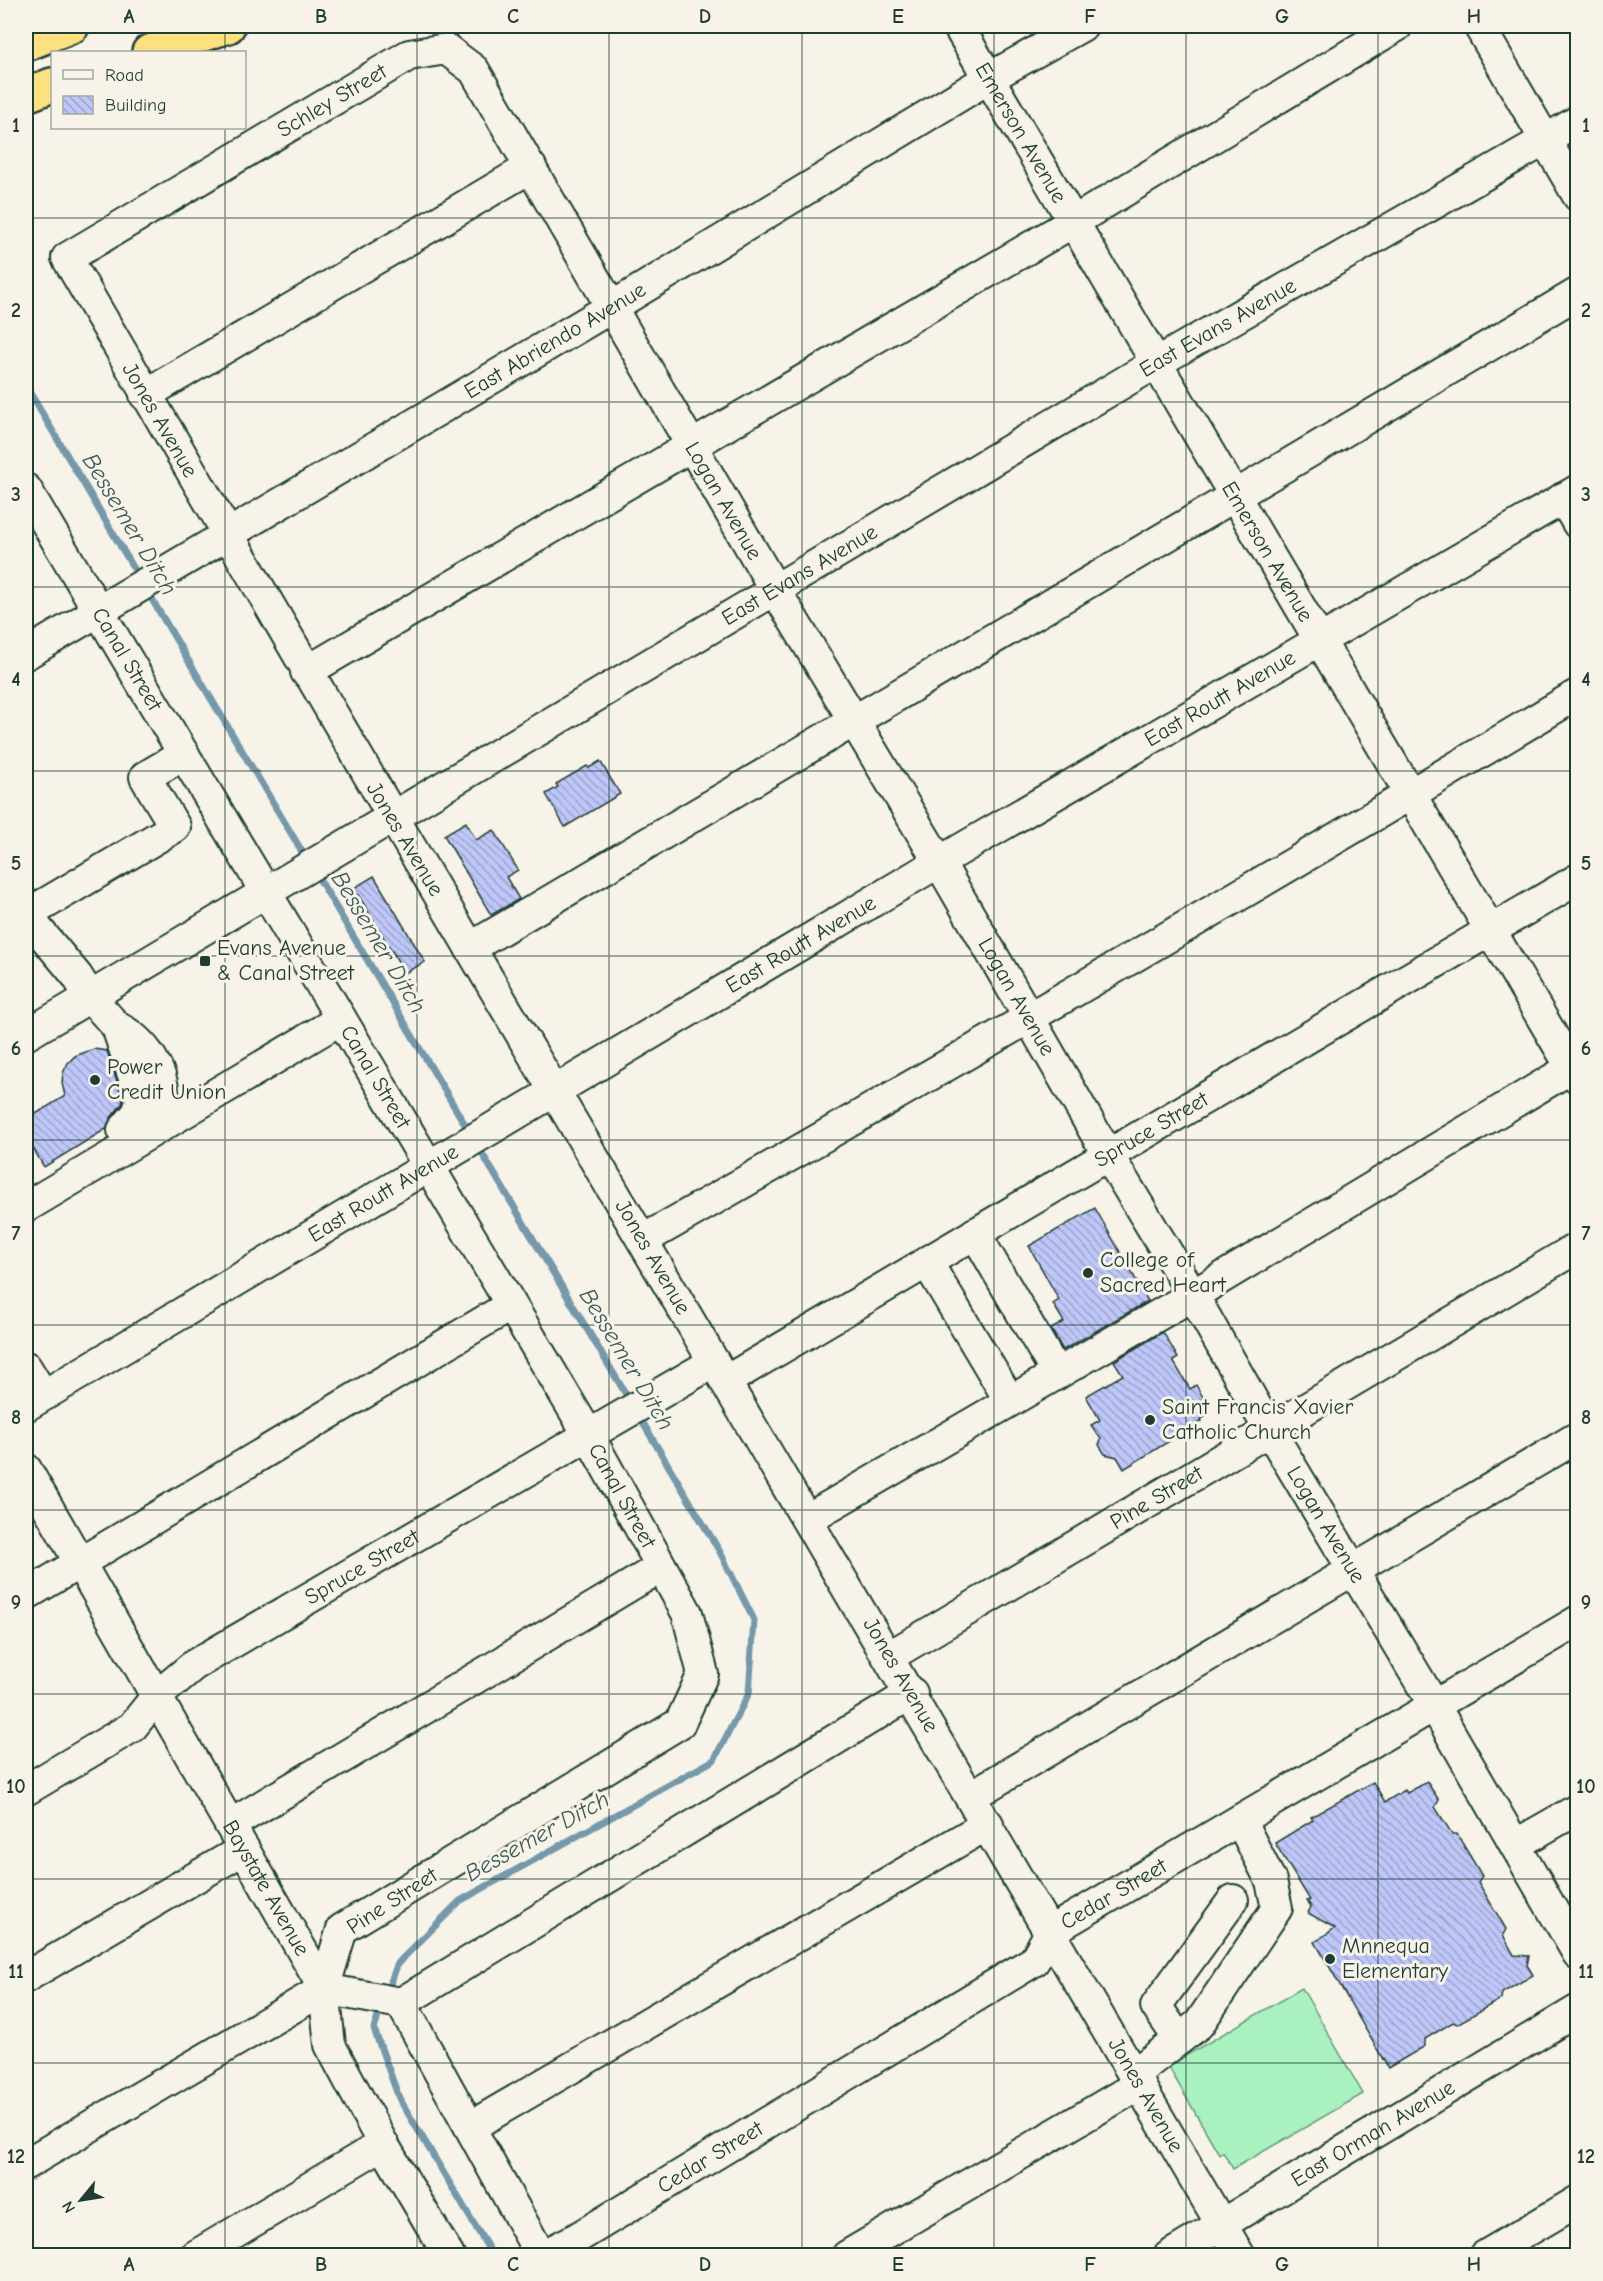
<svg xmlns="http://www.w3.org/2000/svg" width="1603" height="2281" font-family="'Comic Neue',sans-serif">
	<style>
		.pitch { fill: #a9f1bf; stroke: #64977a; stroke-width: 1.5 }
		.lines { fill: none; stroke-linecap: round; stroke-linejoin: round }
		.stream { stroke: #7598aa; stroke-width: 7 }
		.building { fill: url(#building-back-hatch); stroke: #1f3d34; stroke-width: 1.5 }
		.minor-casing { stroke: #1f3d34; stroke-width: 34 }
		.highway-casing { stroke: #1f3d34; stroke-width: 38 }
		.minor { stroke: #f7f3e8; stroke-width: 30 }
		.highway { stroke: #fde080; stroke-width: 33 }
		.grid { fill: none; stroke: #1f3d34; stroke-width: 1.5; stroke-opacity: 0.55 }
		.poi-dot { fill: #1f3d34; stroke: #f7f3e8; stroke-width: 2 }
		.labels { text-anchor: middle; dominant-baseline: central; stroke-width: 6; stroke-linejoin: round; paint-order: stroke }
		.street-label { font-size: 22px; fill: #1f3d34; stroke: #f7f3e8 }
		.poi-label { font-size: 22px; fill: #1f3d34; stroke: #f7f3e8; text-anchor: start }
		.water-label { font-size: 24px; font-style: italic; fill: #3c5b5b; stroke: #f7f3e8 }
		.neatline { fill: none; stroke: #1f3d34; stroke-width: 2 }
		.grid-label { font-size: 20px; text-anchor: middle; font-weight: bold; fill: #1f3d34 }
	</style>
	<defs>
		<pattern id="building-back-hatch" width="6" height="6" patternUnits="userSpaceOnUse" patternTransform="scale(1.5)"><rect width="6" height="6" fill="#bfc7f9"/><path d="M-1 5l2 2M0 0l6 6M5-1l2 2" fill="none" stroke="#9ba3ca"/></pattern>
	</defs>
	<rect width="100%" height="100%" fill="#f7f3e8"/>
	<filter id="ink" filterUnits="userSpaceOnUse"><feTurbulence type="fractalNoise" baseFrequency=".0167" numOctaves="2"/><feDisplacementMap in="SourceGraphic" scale="12" xChannelSelector="R" yChannelSelector="G"/><feConvolveMatrix kernelMatrix="1 2 1 2 8 2 1 2 1" color-interpolation-filters="sRGB"/></filter>
	<g filter="url(#ink)">
		<path class="pitch" d="M1302 1988 1363 2094 1233 2169 1223 2152 1219 2154 1168 2066Z"/>
		<g class="lines">
			<g class="stream">
				<path d="M26 386 140 579"/>
				<path d="M147 591 307 860"/>
				<path d="M315 872 470 1133"/>
				<path d="M477 1145 630 1401"/>
				<path d="M387 1992 398 1963 460 1901 714 1760 749 1693 754 1620 720 1552 637 1413"/>
				<path d="M381 2008 374 2029 399 2098 493 2256"/>
			</g>
		</g>
		<g class="building">
			<path d="M600 761 620 794 565 827 546 794 558 787 556 784 587 766 589 768Z"/>
			<path d="M466 822 476 840 494 830 518 870 506 877 519 899 491 915 444 835Z"/>
			<path d="M374 876 425 962 405 973 354 888Z"/>
			<path d="M94 1049 107 1051 123 1100 122 1104 110 1119 106 1129 44 1167 26 1136V1120L65 1096 62 1083 63 1073 68 1063 75 1056Z"/>
			<path d="M1095 1208 1148 1301 1063 1350 1051 1329 1064 1322 1053 1304 1059 1300 1029 1246Z"/>
			<path d="M1163 1332 1178 1358 1173 1361 1190 1389 1196 1385 1204 1399 1197 1404 1205 1417 1201 1419 1202 1421 1124 1469 1117 1457 1105 1454 1099 1445 1101 1439 1091 1425 1100 1420 1086 1396 1123 1375 1114 1361Z"/>
			<path d="M1373 1782 1385 1802 1405 1790 1407 1793 1427 1782 1439 1800 1435 1807 1452 1834H1457L1482 1876 1478 1882 1506 1929 1503 1935 1514 1955 1529 1956 1527 1965 1533 1975 1502 1993 1501 1999 1457 2024 1453 2022 1425 2039V2046L1388 2068 1315 1942 1335 1928 1308 1913 1311 1907 1307 1901 1310 1900 1275 1843 1313 1820 1311 1817Z"/>
		</g>
		<g class="lines">
			<defs>
				<g id="minor">
					<path id="s1" d="M958 26 1578 1079"/>
					<path d="M1479 26 1578 196"/>
					<path d="M145 395 531 167"/>
					<path id="s2" d="M26 489 588 1434 687 1613 703 1674 680 1723 342 1929 324 1989 26 2164"/>
					<path d="M1563 498 1578 524"/>
					<path id="s3" d="M26 654 612 307 989 78 1082 26"/>
					<path d="M306 672 1073 222 1397 26"/>
					<path d="M26 915 175 827 145 777 184 754"/>
					<path d="M26 915 77 976 90 997 117 1027 141 1099 138 1112 123 1130"/>
					<path d="M470 948 1578 293"/>
					<path d="M117 1027C144 1040 169 1074 162 1106L131 1125"/>
					<path id="s4" d="M26 1035 1156 363 1578 121"/>
					<path d="M26 1207 341 1019"/>
					<path d="M975 1233 1057 1374"/>
					<path d="M643 1240C956 1061 1269 880 1578 694"/>
					<path d="M927 1262 1010 1401"/>
					<path d="M26 1367 43 1395"/>
					<path id="s5" d="M726 1381 1108 1155 1578 879"/>
					<path id="s6" d="M26 1406 939 862 1578 490"/>
					<path id="s7" d="M26 1469 324 1989 330 2045 383 2144 449 2256"/>
					<path d="M809 1518 1193 1295 1578 1064"/>
					<path d="M26 1595 511 1305"/>
					<path id="s8" d="M890 1656 1578 1247"/>
					<path id="s9" d="M26 1790 132 1727 157 1696 194 1665 714 1362"/>
					<path d="M971 1796 1578 1437"/>
					<path d="M230 1825 661 1567"/>
					<path d="M1515 1845 1578 1809"/>
					<path d="M26 1977 244 1849"/>
					<path d="M324 1989 401 2003"/>
					<path d="M401 2003 912 1693"/>
					<path d="M401 2003 541 2256"/>
					<path d="M1179 2039 1156 2006 1233 1900"/>
					<path d="M1134 2074 1199 2024 1277 1908 1271 1881 1240 1820"/>
					<path d="M470 2127 988 1824"/>
					<path d="M195 2256 383 2144"/>
					<path id="s10" d="M542 2256 577 2238 1034 1961 1051 1931 1578 1621"/>
					<path d="M847 2256 1140 2084"/>
					<path id="s11" d="M1169 2256 1578 2010"/>
					<path id="s12" d="M1240 2256C853 1588 453 927 67 258L409 55 446 49 474 70 774 588 939 862 1108 1155 1193 1295 1270 1431 1434 1705 1578 1954"/>
					<path d="M1485 2256 1578 2201"/>
				</g>
				<g id="highway">
					<path d="M26 44 72 26"/>
					<path d="M149 52 228 26"/>
					<path d="M26 95 52 85"/>
				</g>
			</defs>
			<use href="#minor" class="minor-casing"/>
			<use href="#highway" class="highway-casing"/>
			<use href="#minor" class="minor"/>
			<use href="#highway" class="highway"/>
		</g>
	</g>
	<path class="grid" d="M225 26V52M417 26V2256M609 26V2256M802 26V2256M994 26V2256M1186 26V2256M1378 26V2256M225 128V2256M26 218H1578M26 402H1578M26 587H1578M26 771H1578M26 956H1578M26 1140H1578M26 1325H1578M26 1510H1578M26 1694H1578M26 1879H1578M26 2063H1578"/>
	<g class="poi-dot">
		<rect x="199" y="955" width="12" height="12" rx="3"/>
		<circle cx="95" cy="1080" r="6"/>
		<circle cx="1088" cy="1273" r="6"/>
		<circle cx="1150" cy="1420" r="6"/>
		<circle cx="1330" cy="1959" r="6"/>
	</g>
	<g class="labels">
		<g class="street-label">
			<text stroke="none"><textPath href="#s12" startOffset="2625">Schley Street</textPath></text>
			<text stroke="none"><textPath href="#s1" startOffset="124">Emerson Avenue</textPath></text>
			<text stroke="none"><textPath href="#s4" startOffset="1386">East Evans Avenue</textPath></text>
			<text stroke="none"><textPath href="#s3" startOffset="615">East Abriendo Avenue</textPath></text>
			<text transform="translate(160 420) rotate(60)">Jones Avenue</text>
			<text stroke="none"><textPath href="#s12" startOffset="3285">Logan Avenue</textPath></text>
			<text stroke="none"><textPath href="#s1" startOffset="610">Emerson Avenue</textPath></text>
			<text stroke="none"><textPath href="#s4" startOffset="900">East Evans Avenue</textPath></text>
			<text stroke="none"><textPath href="#s2" startOffset="198">Canal Street</textPath></text>
			<text stroke="none"><textPath href="#s6" startOffset="1388">East Routt Avenue</textPath></text>
			<text transform="translate(405 839) rotate(59)">Jones Avenue</text>
			<text stroke="none"><textPath href="#s6" startOffset="902">East Routt Avenue</textPath></text>
			<text stroke="none"><textPath href="#s12" startOffset="3861">Logan Avenue</textPath></text>
			<text stroke="none"><textPath href="#s2" startOffset="684">Canal Street</textPath></text>
			<text stroke="none"><textPath href="#s5" startOffset="494">Spruce Street</textPath></text>
			<text stroke="none"><textPath href="#s6" startOffset="416">East Routt Avenue</textPath></text>
			<text transform="translate(653 1257) rotate(60)">Jones Avenue</text>
			<text stroke="none"><textPath href="#s2" startOffset="1170">Canal Street</textPath></text>
			<text stroke="none"><textPath href="#s8" startOffset="310">Pine Street</textPath></text>
			<text stroke="none"><textPath href="#s12" startOffset="4473">Logan Avenue</textPath></text>
			<text stroke="none"><textPath href="#s9" startOffset="406">Spruce Street</textPath></text>
			<text transform="translate(901 1675) rotate(60)">Jones Avenue</text>
			<text stroke="none"><textPath href="#s7" startOffset="483">Baystate Avenue</textPath></text>
			<text stroke="none"><textPath href="#s10" startOffset="681">Cedar Street</textPath></text>
			<text transform="translate(392 1901) rotate(-33)">Pine Street</text>
			<text transform="translate(1146 2095) rotate(60)">Jones Avenue</text>
			<text stroke="none"><textPath href="#s11" startOffset="238">East Orman Avenue</textPath></text>
			<text stroke="none"><textPath href="#s10" startOffset="195">Cedar Street</textPath></text>
		</g>
		<g class="poi-label">
			<text x="217" y="948">Evans Avenue<tspan x="217" dy="25">&amp; Canal Street</tspan></text>
			<text x="107" y="1067">Power<tspan x="107" dy="25">Credit Union</tspan></text>
			<text x="1100" y="1260">College of<tspan x="1100" dy="25">Sacred Heart</tspan></text>
			<text x="1162" y="1407">Saint Francis Xavier<tspan x="1162" dy="25">Catholic Church</tspan></text>
			<text x="1342" y="1946">Mnnequa<tspan x="1342" dy="25">Elementary</tspan></text>
		</g>
		<g class="water-label">
			<text transform="translate(130 524) rotate(59)">Bessemer Ditch</text>
			<text transform="translate(379 942) rotate(59)">Bessemer Ditch</text>
			<text transform="translate(627 1359) rotate(59)">Bessemer Ditch</text>
			<text transform="translate(537 1836) rotate(-29)">Bessemer Ditch</text>
		</g>
	</g>
	<rect width="1603" height="2281" fill="none" stroke="#f7f3e8" stroke-width="66"/>
	<rect x="51" y="51" width="195" height="78" fill="#f7f3e8" stroke="#a1aaa0" stroke-width="1.5"/>
	<rect x="63" y="70" width="30" height="9" fill="#f7f3e8" stroke="#a1aaa0" stroke-width="1.5"/>
	<text x="105" y="81" font-size="18" fill="#1f3d34">Road</text>
	<rect x="63" y="96" width="30" height="18" fill="url(#building-back-hatch)" stroke="#a1aaa0" stroke-width="1.5"/>
	<text x="105" y="111" font-size="18" fill="#1f3d34">Building</text>
	<g transform="translate(81 2200) rotate(240)" stroke="#f7f3e8" stroke-width="4.5" paint-order="stroke">
	<path d="M0-4.5L10 22L0 15L-10 22Z" fill="#1f3d34"/>
	<text y="-9" font-size="16" font-weight="bold" text-anchor="middle" fill="#1f3d34">N</text>
	</g>
	<rect x="33" y="33" width="1537" height="2215" class="neatline"/>
	<g class="grid-label">
		<text x="129" y="23">A</text>
		<text x="321" y="23">B</text>
		<text x="513" y="23">C</text>
		<text x="705" y="23">D</text>
		<text x="898" y="23">E</text>
		<text x="1090" y="23">F</text>
		<text x="1282" y="23">G</text>
		<text x="1474" y="23">H</text>
		<text x="16" y="132">1</text>
		<text x="1586" y="132">1</text>
		<text x="16" y="317">2</text>
		<text x="1586" y="317">2</text>
		<text x="16" y="501">3</text>
		<text x="1586" y="501">3</text>
		<text x="16" y="686">4</text>
		<text x="1586" y="686">4</text>
		<text x="16" y="870">5</text>
		<text x="1586" y="870">5</text>
		<text x="16" y="1055">6</text>
		<text x="1586" y="1055">6</text>
		<text x="16" y="1240">7</text>
		<text x="1586" y="1240">7</text>
		<text x="16" y="1424">8</text>
		<text x="1586" y="1424">8</text>
		<text x="16" y="1609">9</text>
		<text x="1586" y="1609">9</text>
		<text x="16" y="1793">10</text>
		<text x="1586" y="1793">10</text>
		<text x="16" y="1978">11</text>
		<text x="1586" y="1978">11</text>
		<text x="16" y="2163">12</text>
		<text x="1586" y="2163">12</text>
		<text x="129" y="2271">A</text>
		<text x="321" y="2271">B</text>
		<text x="513" y="2271">C</text>
		<text x="705" y="2271">D</text>
		<text x="898" y="2271">E</text>
		<text x="1090" y="2271">F</text>
		<text x="1282" y="2271">G</text>
		<text x="1474" y="2271">H</text>
	</g>
</svg>
